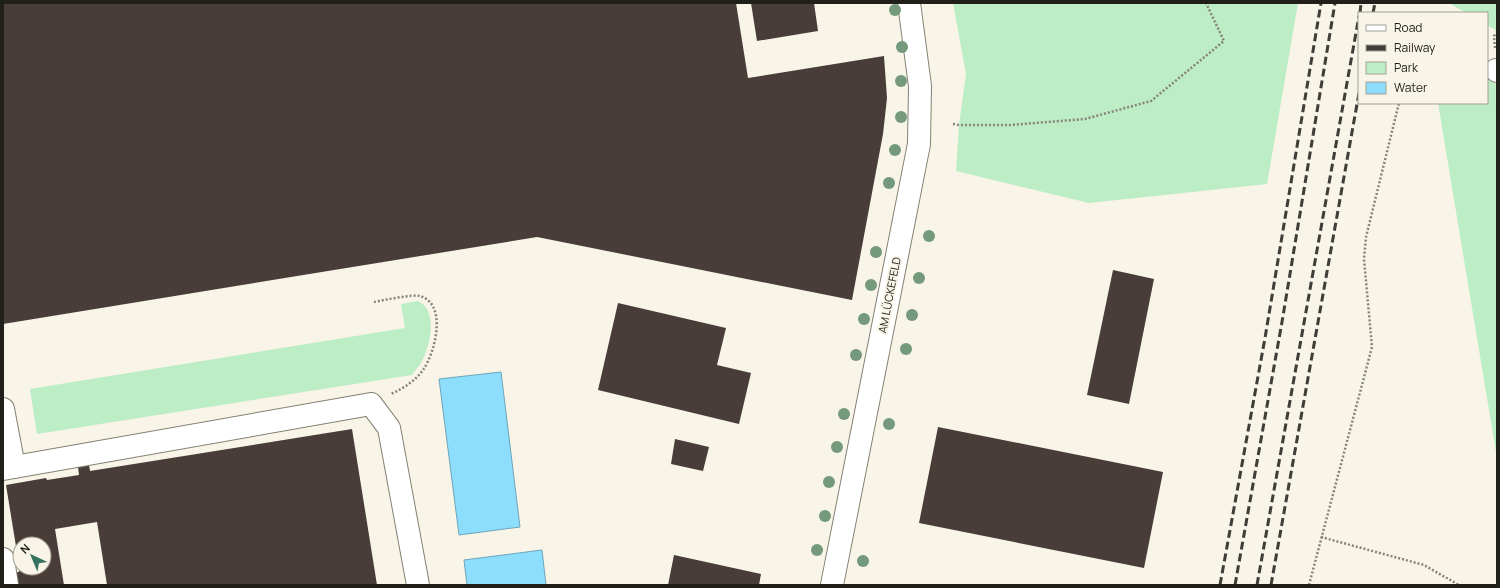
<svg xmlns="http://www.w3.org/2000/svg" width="1500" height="588" font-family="Manrope,sans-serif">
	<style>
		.green { fill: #bdedc5 }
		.water { fill: #8ddefd; stroke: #6da5b9 }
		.building { fill: #493d39; fill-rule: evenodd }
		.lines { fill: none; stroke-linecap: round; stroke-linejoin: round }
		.minor-casing { stroke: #848074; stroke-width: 24 }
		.path { stroke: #86837a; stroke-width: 2.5; stroke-dasharray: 2 2; stroke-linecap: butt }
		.minor { stroke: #fff; stroke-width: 22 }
		.rail { stroke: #3f3d37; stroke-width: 3; stroke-dasharray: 8 4; stroke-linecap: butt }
		.tree { fill: #75997b }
		.labels { text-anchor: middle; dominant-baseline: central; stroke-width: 4; stroke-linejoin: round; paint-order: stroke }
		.street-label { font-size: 11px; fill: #211f1a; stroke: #f8f4e7 }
	</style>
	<rect width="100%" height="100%" fill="#f8f4e7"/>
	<g class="green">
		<path d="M953 3H1298L1267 184 1089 203 956 171 959 125 966 74Z"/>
		<path d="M1449 3H1497V31L1487 25V13H1466Z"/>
		<path d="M1487 78 1497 85V458L1438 103H1487Z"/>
		<path d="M418 301C439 311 430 347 421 363 418 367 415 371 412 375L37 434 30 389 405 328 401 304Z"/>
	</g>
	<g class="water">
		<path d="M501 372 520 527 459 535 439 379Z"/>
		<path d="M542 550 546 585H467L464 560Z"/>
	</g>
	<g class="building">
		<path d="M3 3H736L748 78 884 56 887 98 883 134 852 300 537 237 3 324Z"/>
		<path d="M751 3H814L818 31 757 41Z"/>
		<path d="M1113 270 1154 279 1129 404 1087 395Z"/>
		<path d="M618 303 726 328 717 365 751 373 739 424 598 390Z"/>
		<path d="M938 427 1163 472 1144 568 919 523Z"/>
		<path d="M352 429 377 585H107L97 522 55 529 64 585H16L14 574 20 571 6 485 46 478 47 480 79 475 78 467 89 465 90 471ZM20 544H44V568H20Z"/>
		<path d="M675 439 709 447 703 471 671 464Z"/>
		<path d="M674 555 761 574 759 585H668Z"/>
	</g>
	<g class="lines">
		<defs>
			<g id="minor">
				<path d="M1496 70 1497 71"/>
				<path d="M3 409 14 467"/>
				<path d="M3 469 371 404 389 428 418 585"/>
				<path d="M3 559 7 585"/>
				<path d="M832 585 919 144 920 86 909 3"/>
			</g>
		</defs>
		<use href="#minor" class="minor-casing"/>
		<g class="path">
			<path d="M1495 48 1494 36 1497 32"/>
			<path d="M953 124 959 125H1010L1085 119 1151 101 1224 41 1206 3"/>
			<path d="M374 302C384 300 413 294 420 296 448 304 435 353 423 370 415 381 404 388 391 394"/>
			<path d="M1321 537 1424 565 1459 585"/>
			<path d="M1309 585 1372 347 1364 259 1366 237 1399 103"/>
		</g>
		<use href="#minor" class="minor"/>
		<g class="rail">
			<path d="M1360 13 1361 3"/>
			<path d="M1373 13 1375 3"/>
			<path d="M1220 585 1265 338 1321 3"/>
			<path d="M1235 585 1282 322 1335 3"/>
			<path d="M1257 585 1359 16"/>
			<path d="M1271 585 1359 93"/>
		</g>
	</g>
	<g class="tree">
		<circle cx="895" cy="10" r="6"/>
		<circle cx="902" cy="47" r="6"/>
		<circle cx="901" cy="81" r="6"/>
		<circle cx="901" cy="117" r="6"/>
		<circle cx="895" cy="150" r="6"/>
		<circle cx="889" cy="183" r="6"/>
		<circle cx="929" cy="236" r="6"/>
		<circle cx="876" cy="252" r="6"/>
		<circle cx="919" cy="278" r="6"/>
		<circle cx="871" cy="285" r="6"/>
		<circle cx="912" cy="315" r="6"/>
		<circle cx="864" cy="319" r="6"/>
		<circle cx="906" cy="349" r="6"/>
		<circle cx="856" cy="355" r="6"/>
		<circle cx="844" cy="414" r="6"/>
		<circle cx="889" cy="424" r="6"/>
		<circle cx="837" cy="447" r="6"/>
		<circle cx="829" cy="482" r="6"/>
		<circle cx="825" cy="516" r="6"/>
		<circle cx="817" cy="550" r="6"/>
		<circle cx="863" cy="561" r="6"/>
	</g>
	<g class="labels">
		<g class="street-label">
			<text transform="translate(889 295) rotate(-79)">AM LÜCKEFELD</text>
		</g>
	</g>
	<rect width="1500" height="588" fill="none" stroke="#211f1a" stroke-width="8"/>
	<rect x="1358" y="12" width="130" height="92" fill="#f8f4e7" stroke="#a29f95"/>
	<rect x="1366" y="25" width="20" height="6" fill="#ffffff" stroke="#a29f95"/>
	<text x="1394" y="32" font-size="12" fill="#211f1a">Road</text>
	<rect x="1366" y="45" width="20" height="6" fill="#3f3d37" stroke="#a29f95"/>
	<text x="1394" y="52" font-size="12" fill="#211f1a">Railway</text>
	<rect x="1366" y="62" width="20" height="12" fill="#bdedc5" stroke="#a29f95"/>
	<text x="1394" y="72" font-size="12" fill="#211f1a">Park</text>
	<rect x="1366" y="82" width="20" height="12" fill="#8ddefd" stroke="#a29f95"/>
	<text x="1394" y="92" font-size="12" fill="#211f1a">Water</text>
	<g transform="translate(32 556) rotate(316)"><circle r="19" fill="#f8f4e7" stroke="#a29f95"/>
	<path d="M0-3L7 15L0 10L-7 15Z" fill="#36735f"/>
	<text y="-6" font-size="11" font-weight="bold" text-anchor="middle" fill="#211f1a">N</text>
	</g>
</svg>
